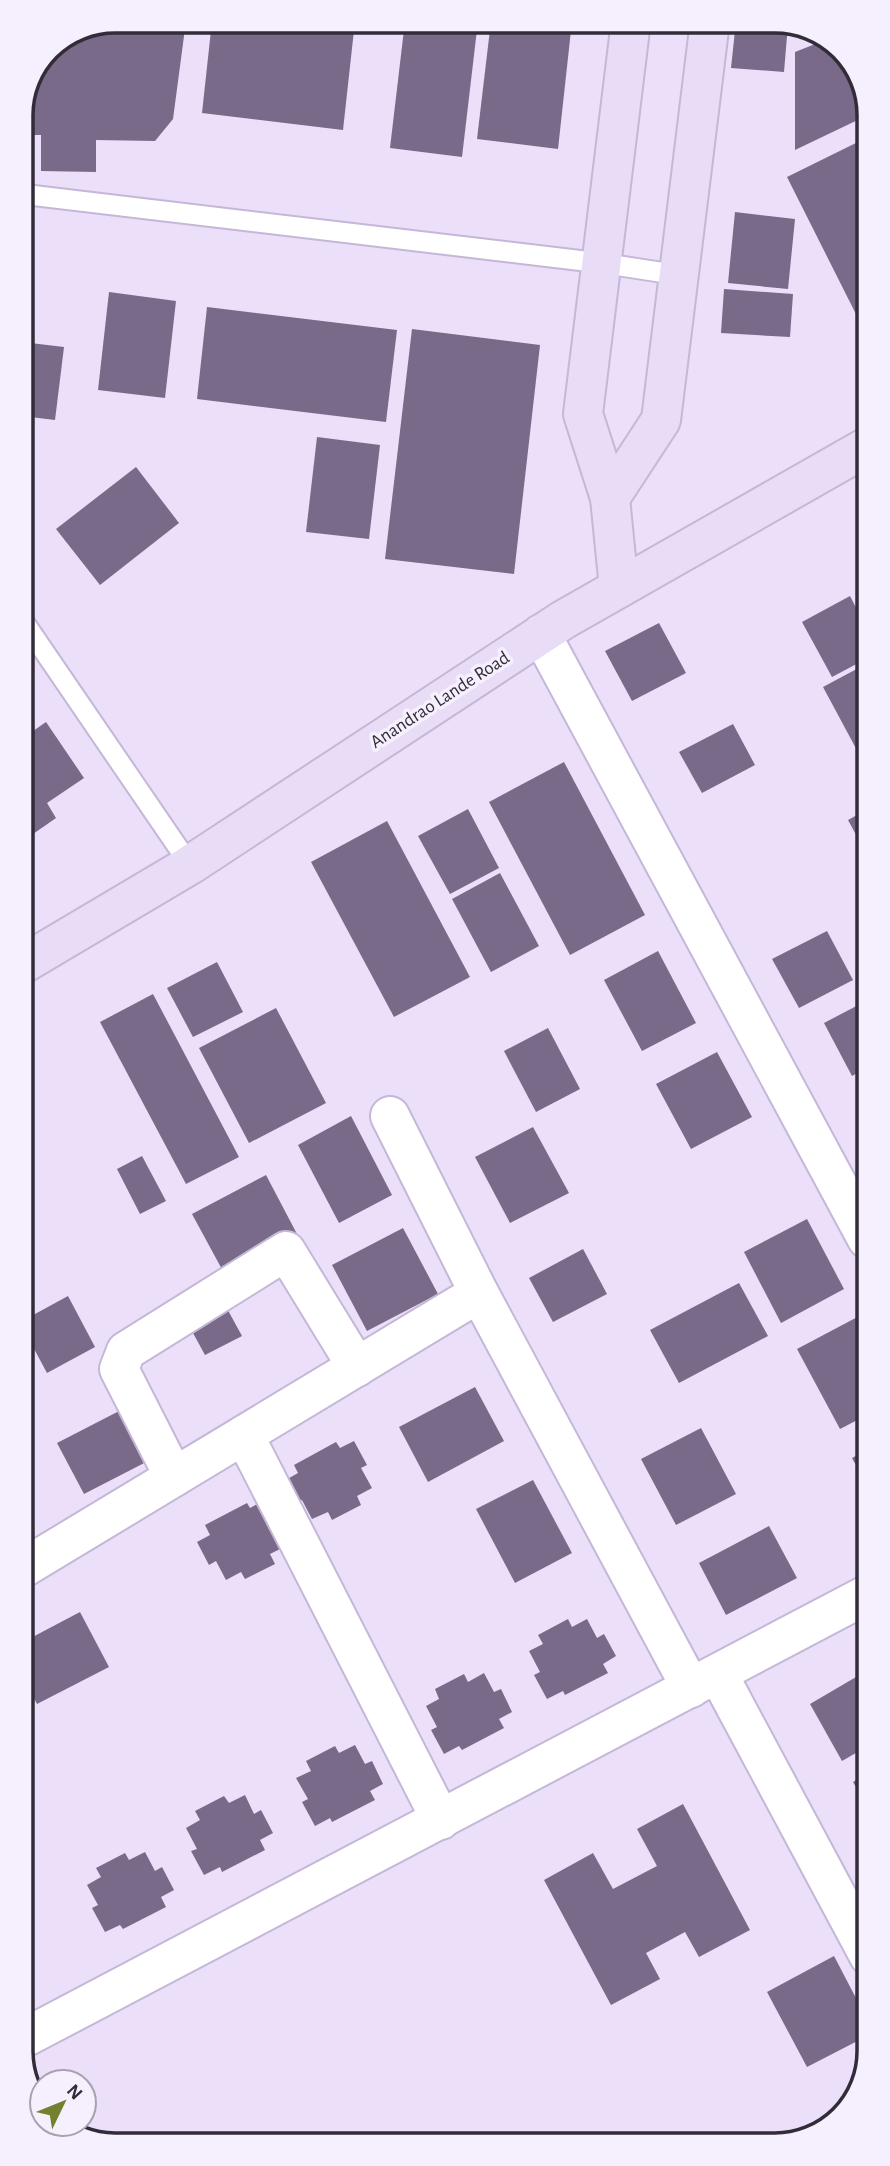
<svg xmlns="http://www.w3.org/2000/svg" width="890" height="2166" font-family="'Alegreya Sans',sans-serif">
	<style>
		.building { fill: #786a88 }
		.lines { fill: none; stroke-linecap: round; stroke-linejoin: round }
		.lane-casing { stroke: #c5b7d7; stroke-width: 23 }
		.street-casing { stroke: #c5b7d7; stroke-width: 42 }
		.secondary-casing { stroke: #c5b7d7; stroke-width: 42 }
		.lane { stroke: #fff; stroke-width: 19 }
		.street { stroke: #fff; stroke-width: 38 }
		.secondary { stroke: #e9dcf7; stroke-width: 38 }
		.labels { text-anchor: middle; dominant-baseline: central; stroke-width: 7; stroke-linejoin: round; paint-order: stroke }
		.street-label { font-size: 19px; fill: #322c39; stroke: #f6effd }
		.rim { fill: none; stroke: #322c39; stroke-width: 3.5 }
	</style>
	<rect width="100%" height="100%" fill="#ebdffa"/>
	<g class="building">
		<path d="M116 21H186L173 119 155 141 96 140V172L41 171V135H21V110L49 48Z"/>
		<path d="M212 21H355L343 130 202 113Z"/>
		<path d="M405 21H478L462 157 390 148Z"/>
		<path d="M491 21H572L558 149 477 139Z"/>
		<path d="M736 21H781L788 24 784 72 731 68Z"/>
		<path d="M828 39 832 41 836 47 864 105V117L795 150V52Z"/>
		<path d="M864 139V182L865 332 787 177Z"/>
		<path d="M735 212 795 219 788 289 728 283Z"/>
		<path d="M724 289 793 294 790 337 721 333Z"/>
		<path d="M109 292 176 301 165 398 98 390Z"/>
		<path d="M207 307 397 330 386 422 197 399Z"/>
		<path d="M412 329 540 345 514 574 385 559Z"/>
		<path d="M22 342 64 347 55 420 22 416Z"/>
		<path d="M317 437 380 445 369 539 306 532Z"/>
		<path d="M136 467 179 523 100 585 56 529Z"/>
		<path d="M865 579V598L857 583Z"/>
		<path d="M850 596 865 625 866 659 832 677 802 622Z"/>
		<path d="M659 623 686 673 632 701 605 651Z"/>
		<path d="M866 664V767L823 687Z"/>
		<path d="M46 722 84 778 47 803 56 818 23 841V738Z"/>
		<path d="M733 724 755 765 702 793 679 752Z"/>
		<path d="M564 762 645 915 570 955 489 802Z"/>
		<path d="M468 809 499 868 450 894 418 836Z"/>
		<path d="M866 810V853L848 820Z"/>
		<path d="M387 821 470 977 394 1017 311 862Z"/>
		<path d="M500 873 539 946 491 972 452 899Z"/>
		<path d="M827 931 853 980 799 1008 772 959Z"/>
		<path d="M658 951 696 1023 642 1051 604 980Z"/>
		<path d="M217 962 243 1012 193 1037 167 988Z"/>
		<path d="M153 994 239 1157 186 1184 100 1022Z"/>
		<path d="M866 1001 867 1068 852 1076 824 1023Z"/>
		<path d="M276 1008 326 1103 249 1143 199 1048Z"/>
		<path d="M548 1028 580 1089 536 1112 504 1051Z"/>
		<path d="M717 1052 752 1117 691 1149 656 1084Z"/>
		<path d="M351 1116 392 1195 339 1223 298 1145Z"/>
		<path d="M533 1127 569 1193 510 1223 475 1157Z"/>
		<path d="M142 1156 166 1201 140 1214 117 1169Z"/>
		<path d="M266 1175 297 1234 224 1273 192 1214Z"/>
		<path d="M807 1219 844 1289 781 1323 744 1252Z"/>
		<path d="M403 1228 438 1294 367 1331 332 1265Z"/>
		<path d="M583 1249 607 1294 553 1322 529 1278Z"/>
		<path d="M739 1283 768 1336 679 1383 650 1330Z"/>
		<path d="M68 1296 95 1347 47 1373 24 1330V1320Z"/>
		<path d="M224 1303 242 1336 205 1355 187 1322Z"/>
		<path d="M865 1313 867 1317V1415L840 1429 797 1349Z"/>
		<path d="M475 1387 504 1441 428 1482 399 1427Z"/>
		<path d="M125 1408 152 1459 84 1494 57 1443Z"/>
		<path d="M701 1428 736 1494 676 1525 641 1459Z"/>
		<path d="M354 1441 367 1465 361 1468 372 1488 357 1496 361 1505 332 1520 328 1512 312 1519 302 1500 296 1503 284 1481 298 1473 294 1465 336 1442 340 1448Z"/>
		<path d="M867 1450 868 1487 852 1458Z"/>
		<path d="M533 1480 572 1553 515 1583 476 1509Z"/>
		<path d="M265 1500 284 1547 270 1554 275 1564 245 1579 241 1572 226 1580 216 1561 209 1565 197 1542 210 1535 205 1525 247 1503 250 1508Z"/>
		<path d="M769 1526 797 1578 726 1615 699 1563Z"/>
		<path d="M80 1612 109 1667 37 1704 25 1681V1641Z"/>
		<path d="M568 1619 572 1627 587 1619 597 1638 604 1634 616 1656 603 1664 608 1673 565 1695 563 1691 547 1699 534 1675 540 1672 529 1651 543 1644 538 1635Z"/>
		<path d="M868 1670V1746L842 1761 810 1704Z"/>
		<path d="M484 1673 494 1692 501 1689 512 1712 499 1719 504 1728 462 1750 459 1746 444 1754 431 1730 437 1727 426 1706 439 1699 435 1689 464 1674 468 1682Z"/>
		<path d="M355 1745 365 1764 372 1761 383 1784 370 1791 375 1800 332 1822 330 1818 315 1826 302 1802 308 1799 296 1778 311 1771 306 1761 335 1746 339 1753Z"/>
		<path d="M868 1773V1808L853 1782Z"/>
		<path d="M245 1795 254 1814 261 1810 273 1833 260 1840 265 1850 222 1872 220 1867 204 1875 191 1851 197 1849 186 1828 200 1820 195 1811 224 1796 229 1803Z"/>
		<path d="M683 1804 750 1930 699 1957 685 1932 646 1953 660 1979 611 2005 544 1880 593 1853 613 1889 657 1866 637 1829Z"/>
		<path d="M145 1852 155 1871 162 1867 174 1890 161 1897 166 1907 123 1929 120 1925 105 1932 92 1908 98 1905 87 1885 101 1877 96 1868 125 1853 129 1860Z"/>
		<path d="M834 1956 869 2023V2035L807 2067 767 1992Z"/>
	</g>
	<g class="lines">
		<defs>
			<g id="lane">
				<path d="M21 194 601 263 679 275"/>
				<path d="M22 619 190 865"/>
			</g>
			<g id="street">
				<path d="M541 634 867 1239"/>
				<path d="M390 1116 479 1293 691 1688"/>
				<path d="M244 1435 441 1820"/>
				<path d="M174 1477 119 1369 126 1351 286 1251 357 1367"/>
				<path d="M25 1567 479 1293"/>
				<path d="M718 1674 869 1956"/>
				<path d="M26 2037 868 1594"/>
			</g>
			<g id="secondary">
				<path d="M610 498 661 420 710 21"/>
				<path d="M619 588 610 498 583 414 631 21"/>
				<path d="M23 964 190 865 563 620 865 448"/>
			</g>
		</defs>
		<use href="#lane" class="lane-casing"/>
		<use href="#street" class="street-casing"/>
		<use href="#secondary" class="secondary-casing"/>
		<use href="#lane" class="lane"/>
		<use href="#street" class="street"/>
		<use href="#secondary" class="secondary"/>
	</g>
	<g class="labels">
		<g class="street-label">
			<text transform="translate(440 700) rotate(-33)">Anandrao Lande Road</text>
		</g>
	</g>
	<path d="M0 0H890V2166H0ZM115 33H775A82 82 0 0 1 857 115V2051A82 82 0 0 1 775 2133H115A82 82 0 0 1 33 2051V115A82 82 0 0 1 115 33Z" fill="#f6effd" fill-rule="evenodd"/>
	<path class="rim" d="M115 33H775A82 82 0 0 1 857 115V2051A82 82 0 0 1 775 2133H115A82 82 0 0 1 33 2051V115A82 82 0 0 1 115 33Z"/>
	<g transform="translate(63 2103) rotate(47)"><circle r="33" fill="#f6effd" stroke="#a8a1af" stroke-width="2"/>
	<path d="M0-5L12 26L0 18L-12 26Z" fill="#73802e"/>
	<text y="-10" font-size="19" font-weight="bold" text-anchor="middle" fill="#322c39">N</text>
	</g>
</svg>
